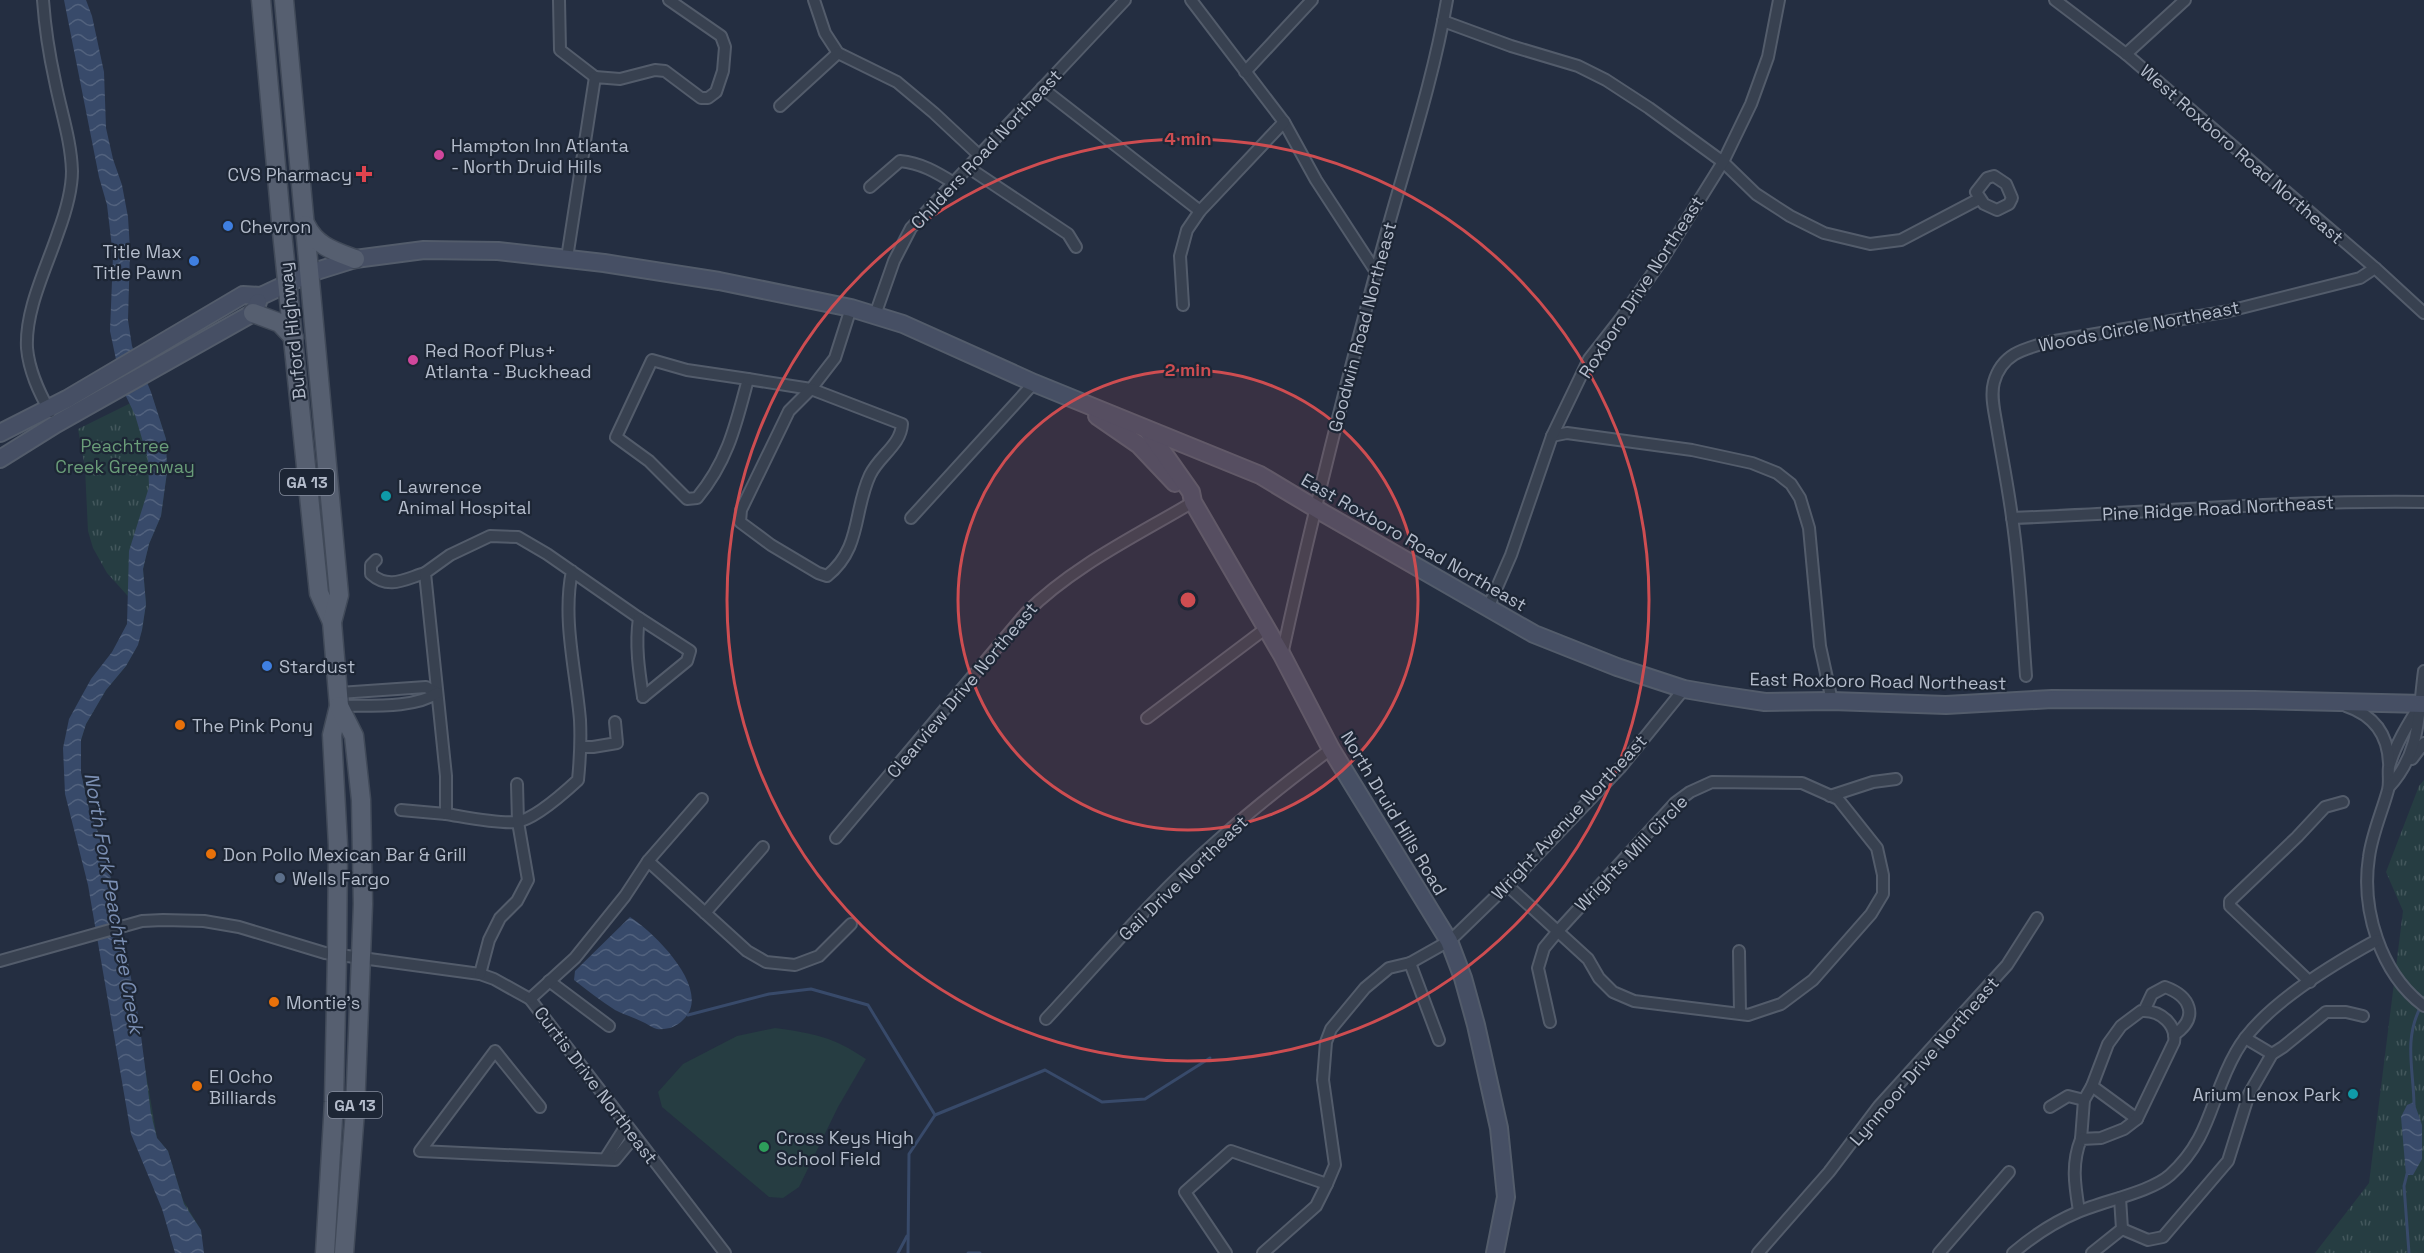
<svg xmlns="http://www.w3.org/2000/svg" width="2424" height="1253" font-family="'Space Grotesk',sans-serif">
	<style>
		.grass { fill: url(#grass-tufts) }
		.garden { fill: #263d42 }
		.water { fill: url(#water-waves) }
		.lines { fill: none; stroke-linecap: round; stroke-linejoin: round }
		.stream { stroke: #384a6a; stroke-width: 3 }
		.street-casing { stroke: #535c6b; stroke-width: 14 }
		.secondary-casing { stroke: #535c6b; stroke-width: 20 }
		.primary-casing { stroke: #414a59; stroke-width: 21 }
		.street { stroke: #384150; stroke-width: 10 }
		.secondary { stroke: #464f64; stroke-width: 16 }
		.primary { stroke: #565f70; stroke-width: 18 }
		.ring { fill: none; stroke: #ce4d51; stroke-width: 3 }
		.hotel-dot { fill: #d1479c; stroke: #1d2635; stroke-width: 2 }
		.health-dot { fill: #e0444e; stroke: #1d2635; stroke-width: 2 }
		.shop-dot { fill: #3f7fe0; stroke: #1d2635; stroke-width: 2 }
		.culture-dot { fill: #0f9aa8; stroke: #1d2635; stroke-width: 2 }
		.food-dot { fill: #e8710a; stroke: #1d2635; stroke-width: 2 }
		.service-dot { fill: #5c6f8a; stroke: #1d2635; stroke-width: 2 }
		.leisure-dot { fill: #2e9e5b; stroke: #1d2635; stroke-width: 2 }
		.labels { text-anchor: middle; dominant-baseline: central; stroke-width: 4.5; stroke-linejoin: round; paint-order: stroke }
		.shield { fill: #1d2635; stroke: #878f9e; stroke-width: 1.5 }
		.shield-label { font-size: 16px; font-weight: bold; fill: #b4bccb }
		.poi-label { font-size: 18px; fill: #b4bccb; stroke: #1d2635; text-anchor: start }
		.street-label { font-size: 18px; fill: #b4bccb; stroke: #1d2635 }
		.park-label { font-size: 18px; fill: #6a9d79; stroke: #1d2635 }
		.water-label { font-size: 20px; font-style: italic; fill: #7b8fb3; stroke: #1d2635 }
		.centre { fill: #ce4d51; stroke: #1d2635; stroke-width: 3 }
		.ring-label { font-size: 18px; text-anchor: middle; font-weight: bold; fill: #ce4d51; stroke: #1d2635; stroke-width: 4.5; stroke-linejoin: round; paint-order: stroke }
	</style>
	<defs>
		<pattern id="grass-tufts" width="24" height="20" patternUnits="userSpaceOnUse" patternTransform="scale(1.5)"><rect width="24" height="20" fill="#263d42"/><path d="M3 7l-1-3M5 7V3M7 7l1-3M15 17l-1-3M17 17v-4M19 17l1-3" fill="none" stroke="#43575c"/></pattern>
		<pattern id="water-waves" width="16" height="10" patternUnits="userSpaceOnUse" patternTransform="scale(1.5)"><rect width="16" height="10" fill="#384a6a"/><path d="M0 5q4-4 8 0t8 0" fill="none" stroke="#52627e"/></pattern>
	</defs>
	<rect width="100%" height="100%" fill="#242e41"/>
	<g class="grass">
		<path d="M151 393 166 439 167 472 161 516 149 544 143 569 146 604 142 630 136 648 126 666 106 690 86 724 81 740V773L89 809 104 848 119 915 157 1138 168 1151 183 1200 201 1230 202 1253 133 1099 75 736 136 605 107 573 93 548 88 531 85 468 78 429Z"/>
		<path d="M2424 780V1253H2315L2369 1183 2403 911 2386 872 2419 786Z"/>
	</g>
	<path class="garden" d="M775 1028C816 1034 831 1036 866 1059L838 1107 799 1187 783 1198 769 1197 662 1107 658 1092 683 1064 737 1036Z"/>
	<g class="water">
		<path d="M64 0H86L92 16 104 72 106 128 113 159 122 185 128 217 130 250 128 320 132 346 151 392 166 439 167 472 161 516 149 544 143 569 146 604 142 630 138 645 126 666 106 690 86 724 81 740V773L89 809 104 848 119 915 139 1020 151 1114 157 1138 168 1151 184 1204 201 1230 204 1253H175L162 1209 131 1134 88 885 65 794 63 748 69 719 91 679 112 652 127 624 129 551 149 487 148 459 135 415 122 388 110 331 113 256 107 205 99 177Z"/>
		<path d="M630 917C655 933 714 991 683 1020 676 1027 667 1030 657 1029 653 1028 649 1025 645 1023 635 1018 625 1015 615 1010 601 1001 587 990 574 980L575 971Z"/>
		<path d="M2414 1102 2422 1125V1159L2413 1175H2406L2401 1117 2407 1105Z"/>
	</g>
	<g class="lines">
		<g class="stream">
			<path d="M688 1015 769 994 811 989 868 1005 935 1115 909 1154 908 1253"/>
			<path d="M2414 1106C2414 1071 2403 1040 2421 1006"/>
			<path d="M935 1115 1045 1070 1102 1102 1145 1099 1210 1058"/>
			<path d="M2407 1174 2404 1186 2409 1253"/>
			<path d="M898 1253 907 1236"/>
			<path d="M968 1253H980"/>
		</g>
		<defs>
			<g id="street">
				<path d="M43 0C45 28 49 54 55 81 61 112 71 140 72 171 72 192 65 214 58 233 46 269 25 310 27 348 29 371 39 392 50 412"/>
				<path d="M559 0 560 50 595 77"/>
				<path d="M814 0 825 33 838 53 897 82 934 113 980 156"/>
				<path d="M1191 0 1284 122 1316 180 1376 272"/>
				<path d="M2055 0 2126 54 2375 268 2424 313"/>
				<path d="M1443 21 1511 46 1578 66 1606 80 1649 108 1723 162 1756 194 1790 216 1824 233 1870 244 1901 240 1979 199"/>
				<path d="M2126 54 2185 0"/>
				<path d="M1245 72 1312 0"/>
				<path d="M1042 88 1200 211"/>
				<path d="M780 106 838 53"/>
				<path d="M969 168 1068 234 1076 247"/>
				<path d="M1994 176 2006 184 2012 198 2009 204 1997 210 1984 204 1976 192 1987 178Z"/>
				<path d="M870 187 900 161C921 163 936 172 954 183"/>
				<path d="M567 258 595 77 620 79 655 70 665 71 701 98H708L716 92 723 71 725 47 721 36 669 0"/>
				<path d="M1183 305 1180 256 1187 230 1200 211 1284 122"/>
				<path d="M875 315 894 261 911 228 1125 0"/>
				<path d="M652 360 687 370 748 379C736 424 728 461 697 498L687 499 649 461 616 437Z"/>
				<path d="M748 379 811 389 835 358 851 308"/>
				<path d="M811 389 902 424C901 445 879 456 870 475 853 511 862 548 827 576L818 573 771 545 740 522 741 510 789 411Z"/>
				<path d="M1552 436 1567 433 1692 450 1752 463 1777 473 1791 484 1800 498 1809 528 1820 646 1832 701"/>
				<path d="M911 518 1034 383"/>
				<path d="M2012 518C2150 513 2287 500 2424 502"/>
				<path d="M376 560 371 565V574C389 590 405 579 425 573"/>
				<path d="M572 571C562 620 576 671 580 720 581 740 580 760 578 780 565 792 534 820 516 822 498 824 465 817 446 814V776L425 573 450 555 490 536 518 537 547 554 639 618 690 651 687 661 643 697"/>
				<path d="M1488 608 1511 555 1552 436 1589 359 1621 318 1662 260 1723 162 1751 104 1768 57 1779 0"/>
				<path d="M639 618C635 645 639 671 643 697"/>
				<path d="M1282 655C1310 526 1342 399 1376 272 1399 181 1431 93 1447 0"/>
				<path d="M2026 676C2022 623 2020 570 2012 517 2008 487 2002 457 1997 427 1995 414 1990 396 1994 382 2002 354 2023 349 2049 342L2229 311 2360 278 2375 268"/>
				<path d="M339 693 426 687 437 693"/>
				<path d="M2420 705C2408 724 2395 745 2389 767 2388 774 2390 782 2388 790 2382 812 2372 834 2369 857 2361 909 2380 973 2424 1006"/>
				<path d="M339 706C367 705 414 709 437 693"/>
				<path d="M2346 706C2373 715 2388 734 2389 763"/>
				<path d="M1147 718 1265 629"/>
				<path d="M581 747H593L617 743 615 722"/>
				<path d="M2412 759 2424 743"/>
				<path d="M2389 787C2421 752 2418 715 2424 671"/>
				<path d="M1830 796 1873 782 1896 779"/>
				<path d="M401 810 446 814"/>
				<path d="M836 838 1026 613C1073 566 1136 536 1193 502"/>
				<path d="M648 861 702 799"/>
				<path d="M1507 885 1588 959 1599 978 1613 992 1634 1001 1748 1015 1781 1004 1813 980 1871 914 1883 894V875L1877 848 1838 799 1802 783 1712 782 1690 792 1675 803 1558 931 1544 948 1538 968 1550 1022"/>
				<path d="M705 913 763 847"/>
				<path d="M1739 951 1740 1013"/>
				<path d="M0 961 142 921 163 920 204 921 239 927 325 953 480 974 494 979 530 999 725 1253"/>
				<path d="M1410 963 1439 1040"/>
				<path d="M480 974 489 940 500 918 517 901 528 880 518 822 517 784"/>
				<path d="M549 981 609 1026"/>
				<path d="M2310 982 2230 906V901L2297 837 2325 807 2343 802"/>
				<path d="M530 999 575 958 625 896 648 861 747 951 766 962 795 965 819 956 851 924"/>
				<path d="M1046 1019C1102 959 1155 895 1217 841 1254 808 1292 778 1331 749"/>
				<path d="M2245 1038 2272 1054"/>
				<path d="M2092 1086 2137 1119"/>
				<path d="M540 1107 495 1051 420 1151 615 1160 634 1137"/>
				<path d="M2050 1107 2068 1096 2084 1100"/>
				<path d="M2081 1139 2084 1100 2092 1086 2108 1044 2121 1026 2141 1011H2144L2152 994 2165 987C2190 996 2200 1017 2174 1035"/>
				<path d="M605 1159 626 1126"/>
				<path d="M1327 1184 1335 1165 1323 1080 1326 1042 1331 1029 1365 988 1389 968 1410 963 1449 941 1457 934 1523 870 1620 768 1684 689"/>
				<path d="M2079 1211C2075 1186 2071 1164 2081 1139L2101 1138 2124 1129 2137 1119 2174 1042C2177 1025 2161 1011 2144 1011"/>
				<path d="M2122 1229 2148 1240 2163 1237 2228 1161 2249 1094 2272 1054 2283 1047 2326 1012H2346L2363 1016"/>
				<path d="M1226 1253 1185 1192 1231 1151 1327 1184 1316 1206 1263 1253"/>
				<path d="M1758 1253 1829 1172 1879 1106 2007 965 2037 918"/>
				<path d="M1939 1253 2009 1172"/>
				<path d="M2013 1253C2033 1236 2054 1222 2078 1212 2103 1201 2151 1192 2170 1175 2212 1137 2210 1097 2236 1052 2260 1008 2333 964 2377 940"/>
				<path d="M2092 1253 2122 1229 2120 1198"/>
			</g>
			<g id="secondary">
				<path d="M1097 416 1139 445 1175 483"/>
				<path d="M1148 431 1191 492 1193 502 1282 655 1331 749 1449 941 1463 978 1476 1025 1499 1128 1506 1197 1495 1253"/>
				<path d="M0 433 67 399 243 295 261 296 310 273 355 259 424 250 498 251 604 263 719 281 851 308 903 324 1034 383 1260 475 1325 514 1534 634 1617 667 1684 689 1719 695 1765 702 1832 701 1946 705 2052 699 2254 700 2424 704"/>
				<path d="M0 459 56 424 253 313 258 302"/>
			</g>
			<g id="primary">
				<path d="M261 0 282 232 319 593 332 622"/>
				<path d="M284 0 339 595 332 622 339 706 332 735 338 845 337 954 334 1102 325 1253"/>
				<path d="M306 225C316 246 334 251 355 259"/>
				<path d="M253 313 280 323 294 338"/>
				<path d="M339 706 354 736 361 800 363 904 355 1111 344 1253"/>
			</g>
		</defs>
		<use href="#street" class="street-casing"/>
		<use href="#secondary" class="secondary-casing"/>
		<use href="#primary" class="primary-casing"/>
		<use href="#street" class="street"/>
		<use href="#secondary" class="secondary"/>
		<use href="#primary" class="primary"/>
	</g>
	<circle cx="1188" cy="600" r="230" fill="#ce4d51" fill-opacity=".12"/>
	<g class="ring">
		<circle cx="1188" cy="600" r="230"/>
		<circle cx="1188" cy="600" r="461"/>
	</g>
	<g class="hotel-dot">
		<circle cx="439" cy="155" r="6"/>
		<circle cx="413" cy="360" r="6"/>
	</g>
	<path class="health-dot" d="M361 165h6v6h6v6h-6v6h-6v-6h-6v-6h6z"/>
	<g class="shop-dot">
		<circle cx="228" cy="226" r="6"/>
		<circle cx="194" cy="261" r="6"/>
		<circle cx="267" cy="666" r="6"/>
	</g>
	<g class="culture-dot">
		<circle cx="386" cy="496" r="6"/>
		<circle cx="2353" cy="1094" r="6"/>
	</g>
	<g class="food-dot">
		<circle cx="180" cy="725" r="6"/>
		<circle cx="211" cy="854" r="6"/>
		<circle cx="274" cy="1002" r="6"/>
		<circle cx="197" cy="1086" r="6"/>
	</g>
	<circle class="service-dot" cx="280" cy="878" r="6"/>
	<circle class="leisure-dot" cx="764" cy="1147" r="6"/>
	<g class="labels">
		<g class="shield">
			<rect x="280" y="469" width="54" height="26" rx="4.5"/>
			<rect x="328" y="1092" width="54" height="26" rx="4.5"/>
		</g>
		<g class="shield-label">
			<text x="307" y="482">GA 13</text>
			<text x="355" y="1105">GA 13</text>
		</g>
		<g class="poi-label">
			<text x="451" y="145">Hampton Inn Atlanta<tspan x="451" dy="21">- North Druid Hills</tspan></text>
			<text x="352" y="174" text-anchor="end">CVS Pharmacy</text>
			<text x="240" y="226">Chevron</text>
			<text x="182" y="251" text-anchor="end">Title Max<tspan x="182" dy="21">Title Pawn</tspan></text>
			<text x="425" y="350">Red Roof Plus+<tspan x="425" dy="21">Atlanta - Buckhead</tspan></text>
			<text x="398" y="486">Lawrence<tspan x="398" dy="21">Animal Hospital</tspan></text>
			<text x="279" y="666">Stardust</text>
			<text x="192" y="725">The Pink Pony</text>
			<text x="223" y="854">Don Pollo Mexican Bar &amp; Grill</text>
			<text x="292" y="878">Wells Fargo</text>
			<text x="286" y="1002">Montie's</text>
			<text x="209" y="1076">El Ocho<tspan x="209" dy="21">Billiards</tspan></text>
			<text x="2341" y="1094" text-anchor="end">Arium Lenox Park</text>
			<text x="776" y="1137">Cross Keys High<tspan x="776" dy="21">School Field</tspan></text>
		</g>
		<g class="street-label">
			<text transform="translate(986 149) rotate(-47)">Childers Road Northeast</text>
			<text transform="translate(2242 154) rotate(41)">West Roxboro Road Northeast</text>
			<text transform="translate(1641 287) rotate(-57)">Roxboro Drive Northeast</text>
			<text transform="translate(2139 326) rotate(-11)">Woods Circle Northeast</text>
			<text transform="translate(1362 327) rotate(-75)">Goodwin Road Northeast</text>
			<text transform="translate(292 331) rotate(-96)">Buford Highway</text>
			<text transform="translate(2218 508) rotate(-3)">Pine Ridge Road Northeast</text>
			<text transform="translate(1414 542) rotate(30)">East Roxboro Road Northeast</text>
			<text transform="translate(1878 681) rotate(1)">East Roxboro Road Northeast</text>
			<text transform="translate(962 690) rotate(-50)">Clearview Drive Northeast</text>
			<text transform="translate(1394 813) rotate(59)">North Druid Hills Road</text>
			<text transform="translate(1569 817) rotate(-47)">Wright Avenue Northeast</text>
			<text transform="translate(1631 853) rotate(-46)">Wrights Mill Circle</text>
			<text transform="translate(1183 878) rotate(-44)">Gail Drive Northeast</text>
			<text transform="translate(1924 1061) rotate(-49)">Lynmoor Drive Northeast</text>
			<text transform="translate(596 1085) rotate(53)">Curtis Drive Northeast</text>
		</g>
		<g class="park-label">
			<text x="125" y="445">Peachtree<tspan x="125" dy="21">Creek Greenway</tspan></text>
		</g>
		<g class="water-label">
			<text transform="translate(114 903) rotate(80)">North Fork Peachtree Creek</text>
		</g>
	</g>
	<circle cx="1188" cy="600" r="9" class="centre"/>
	<g class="ring-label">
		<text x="1188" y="145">4 min</text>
		<text x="1188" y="376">2 min</text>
	</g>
</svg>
